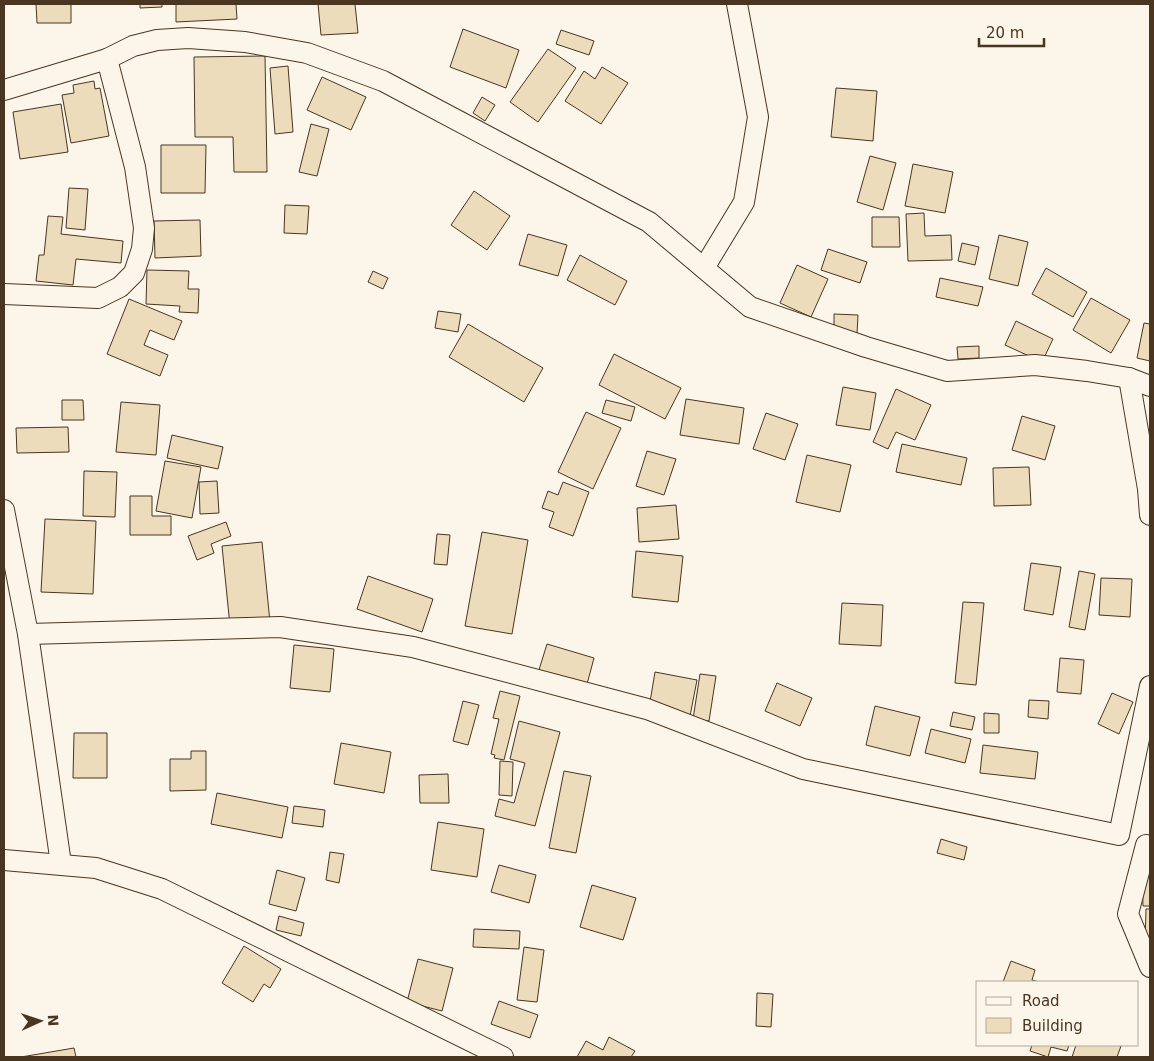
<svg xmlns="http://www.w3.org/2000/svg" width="1154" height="1061" font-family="'DejaVu Sans',sans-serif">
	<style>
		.building { fill: #ecdcbc; stroke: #4a3520 }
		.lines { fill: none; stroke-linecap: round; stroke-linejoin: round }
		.minor-casing { stroke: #4a3520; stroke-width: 22 }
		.minor { stroke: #fbf6e9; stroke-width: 20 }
	</style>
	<rect width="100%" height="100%" fill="#fbf6e9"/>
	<g class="building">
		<path d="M36 4H71V23H37Z"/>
		<path d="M140 4H162V7L140 8Z"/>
		<path d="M176 4H236L237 19 176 22Z"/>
		<path d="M318 4H355L358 33 321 35Z"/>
		<path d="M463 29 519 50 506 88 450 67Z"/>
		<path d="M561 30 594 41 589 55 556 44Z"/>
		<path d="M548 49 576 68 538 122 510 102Z"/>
		<path d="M265 56 267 172H234L233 137H195L194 57Z"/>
		<path d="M288 66 293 132 275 134 270 68Z"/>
		<path d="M602 67 628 83 601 124 565 101 584 71 595 79Z"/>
		<path d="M322 77 366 97 351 130 307 110Z"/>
		<path d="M94 81 95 89 100 88 109 136 71 143 62 95 74 93 73 85Z"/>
		<path d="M836 88 877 91 873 141 831 137Z"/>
		<path d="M482 97 495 105 485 121 473 113Z"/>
		<path d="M61 104 68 152 20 159 13 112Z"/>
		<path d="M311 124 329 129 317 176 299 172Z"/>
		<path d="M161 145H206L205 193H161Z"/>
		<path d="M870 156 896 163 883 210 857 202Z"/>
		<path d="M913 164 953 172 945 213 905 206Z"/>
		<path d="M69 188 88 189 85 230 66 228Z"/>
		<path d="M474 191 510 216 487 250 451 225Z"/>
		<path d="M285 205 309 206 307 234 284 233Z"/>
		<path d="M924 213 925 236 951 235 952 260 908 261 906 214Z"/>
		<path d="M48 216 63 217 61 234 123 241 121 263 76 259 73 285 36 281 39 255H44Z"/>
		<path d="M872 217H899L900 247H872Z"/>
		<path d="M200 220 201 256 155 258 154 221Z"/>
		<path d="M528 234 567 245 558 276 519 265Z"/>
		<path d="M999 235 1028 242 1018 286 989 279Z"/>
		<path d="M962 243 979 247 975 265 958 261Z"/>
		<path d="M828 249 867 262 860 283 821 270Z"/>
		<path d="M580 255 627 281 615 305 567 280Z"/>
		<path d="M797 265 828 279 811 317 780 303Z"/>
		<path d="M1046 268 1087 292 1073 317 1032 294Z"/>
		<path d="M147 270 189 271 188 289H199L198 313 179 312 180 306 146 304Z"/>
		<path d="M373 271 388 278 383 289 368 282Z"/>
		<path d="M940 278 983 287 978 306 936 297Z"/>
		<path d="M1091 298 1130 320 1111 353 1073 330Z"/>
		<path d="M129 299 182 321 174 340 150 330 144 345 168 355 160 376 107 354Z"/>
		<path d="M438 311 461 314 458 332 435 328Z"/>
		<path d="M834 314 858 315 857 334 834 333Z"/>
		<path d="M1016 321 1053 339 1042 362 1005 345Z"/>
		<path d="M1144 323 1150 324V361L1137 358Z"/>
		<path d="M468 324 543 368 524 402 449 357Z"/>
		<path d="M979 346V358L958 359 957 347Z"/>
		<path d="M614 354 681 388 665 419 599 385Z"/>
		<path d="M843 387 876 393 870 430 836 425Z"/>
		<path d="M896 389 931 405 915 440 896 432 888 449 873 442Z"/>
		<path d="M686 399 744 408 739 444 680 435Z"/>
		<path d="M62 400H83L84 420H62Z"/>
		<path d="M606 400 635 407 631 421 602 413Z"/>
		<path d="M121 402 160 405 156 455 116 452Z"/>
		<path d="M586 412 621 428 593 489 558 472Z"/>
		<path d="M766 413 798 424 785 460 753 449Z"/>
		<path d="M1022 416 1055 426 1045 460 1012 450Z"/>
		<path d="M68 427 69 452 17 453 16 428Z"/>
		<path d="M172 435 223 447 218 469 167 458Z"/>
		<path d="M902 444 967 458 961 485 896 472Z"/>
		<path d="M647 451 676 459 664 495 636 486Z"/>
		<path d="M807 455 851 465 840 512 796 502Z"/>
		<path d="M165 461 201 467 192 518 156 511Z"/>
		<path d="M1029 467 1031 505 994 506 993 468Z"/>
		<path d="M84 471 117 472 115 517 83 516Z"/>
		<path d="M217 481 219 513 200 514 199 482Z"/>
		<path d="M563 482 589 492 573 536 549 527 554 512 542 508 548 491 558 495Z"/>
		<path d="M130 496H152V516H171V535H130Z"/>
		<path d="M676 505 679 539 639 542 637 508Z"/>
		<path d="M45 519 96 521 93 594 41 592Z"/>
		<path d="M226 522 231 536 211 544 214 553 197 560 188 536Z"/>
		<path d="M482 532 528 540 512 634 465 626Z"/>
		<path d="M437 534 450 535 447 565 434 564Z"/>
		<path d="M262 542 270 622 230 626 222 546Z"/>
		<path d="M636 551 683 556 678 602 632 597Z"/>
		<path d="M1031 563 1061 567 1053 615 1024 610Z"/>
		<path d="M1079 571 1095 574 1085 630 1069 627Z"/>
		<path d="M368 576 433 599 422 632 357 609Z"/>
		<path d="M1101 578 1132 579 1130 617 1099 615Z"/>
		<path d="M963 602 984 603 976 685 955 683Z"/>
		<path d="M842 603 883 605 881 646 839 644Z"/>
		<path d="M547 644 594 658 586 688 538 673Z"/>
		<path d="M294 645 334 649 330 692 290 688Z"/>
		<path d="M1060 658 1084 660 1081 694 1057 692Z"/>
		<path d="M655 672 697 680 690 716 649 708Z"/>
		<path d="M700 674 716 676 709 721 693 719Z"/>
		<path d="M777 683 812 698 800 726 765 711Z"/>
		<path d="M500 691 520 696 504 760 494 758 495 755 491 754 499 719 493 718Z"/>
		<path d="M1112 693 1133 702 1119 734 1098 724Z"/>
		<path d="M1029 700 1049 701 1048 719 1028 717Z"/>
		<path d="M463 701 479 705 468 745 453 741Z"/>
		<path d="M875 706 920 717 910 756 866 745Z"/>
		<path d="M953 712 975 717 972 730 950 726Z"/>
		<path d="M984 713 999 714V733H984Z"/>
		<path d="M519 721 560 732 535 826 495 816 499 799 514 803 525 763 510 759Z"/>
		<path d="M931 729 971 739 965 763 925 753Z"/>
		<path d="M74 733H107V778H73Z"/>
		<path d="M341 743 391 752 384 793 334 784Z"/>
		<path d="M983 745 1038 752 1035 779 980 773Z"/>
		<path d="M191 751H206V790L170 791V759H191Z"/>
		<path d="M500 761 513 762 512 796 499 795Z"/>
		<path d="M564 771 591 776 576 853 549 848Z"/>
		<path d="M448 774 449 803H420L419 775Z"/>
		<path d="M217 793 288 807 282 838 211 824Z"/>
		<path d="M294 806 325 810 323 827 292 823Z"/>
		<path d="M438 822 484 829 477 877 431 870Z"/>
		<path d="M941 839 967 847 964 860 937 853Z"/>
		<path d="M330 852 344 854 339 883 326 880Z"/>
		<path d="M499 865 536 875 529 903 491 892Z"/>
		<path d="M277 870 305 878 296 911 269 904Z"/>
		<path d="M1142 875H1150V906H1143Z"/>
		<path d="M592 885 636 898 623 940 580 927Z"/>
		<path d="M1146 909H1150V945H1145Z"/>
		<path d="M279 916 304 923 301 936 276 930Z"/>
		<path d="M474 929 520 931 519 949 473 947Z"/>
		<path d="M244 946 281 969 270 988 264 984 253 1002 222 983Z"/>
		<path d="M524 947 544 950 537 1002 517 1000Z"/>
		<path d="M418 959 453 968 442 1011 407 1002Z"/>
		<path d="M1011 961 1035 970 1032 980 1039 982H1003Z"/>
		<path d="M757 993 773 994 771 1027 756 1026Z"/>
		<path d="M499 1001 538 1015 530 1038 491 1024Z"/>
		<path d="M609 1037 635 1051 631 1057H577L586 1041 603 1050Z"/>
		<path d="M1032 1045H1069L1067 1051 1051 1047 1048 1057 1030 1051Z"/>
		<path d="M1076 1045H1115L1121 1046 1117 1057H1072Z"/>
		<path d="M74 1048 76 1057H21Z"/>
	</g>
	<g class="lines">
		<defs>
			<g id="minor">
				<path d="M4 90 107 59 133 46 157 40 188 38 245 42 307 53 383 81 649 222 750 307 866 347 947 371 1035 365 1087 371 1129 378 1150 386"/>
				<path d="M704 268 744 202 758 117 737 4"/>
				<path d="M4 294 98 298 120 287 134 273 142 249 144 228 135 167 107 59"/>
				<path d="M1129 378 1148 489 1150 515"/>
				<path d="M4 510 28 634 61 864"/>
				<path d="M28 634 280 627 413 647 647 709 803 769 1119 835 1150 686"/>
				<path d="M1146 845 1128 914 1150 967"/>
				<path d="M4 860 96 868 162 889 503 1057"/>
			</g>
		</defs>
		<use href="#minor" class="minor-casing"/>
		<use href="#minor" class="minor"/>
	</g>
	<rect width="1154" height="1061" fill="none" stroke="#4a3520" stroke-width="10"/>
	<rect x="976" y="981" width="162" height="65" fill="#fbf6e9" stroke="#b4a999"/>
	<rect x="986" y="997" width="25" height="8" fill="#fbf6e9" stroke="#b4a999"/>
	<text x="1022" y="1006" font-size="15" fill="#4a3520">Road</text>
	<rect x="986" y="1018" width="25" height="15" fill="#ecdcbc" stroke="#b4a999"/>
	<text x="1022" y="1031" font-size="15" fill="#4a3520">Building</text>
	<g transform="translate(40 1021) rotate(87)" stroke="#fbf6e9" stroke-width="4" paint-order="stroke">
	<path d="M0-4L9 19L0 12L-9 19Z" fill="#4a3520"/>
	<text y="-8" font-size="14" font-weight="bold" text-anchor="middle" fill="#4a3520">N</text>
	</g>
	<path d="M979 38v8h65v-8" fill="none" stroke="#4a3520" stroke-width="2.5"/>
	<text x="986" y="38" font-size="15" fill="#4a3520" stroke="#fbf6e9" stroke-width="4" paint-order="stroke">20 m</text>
</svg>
